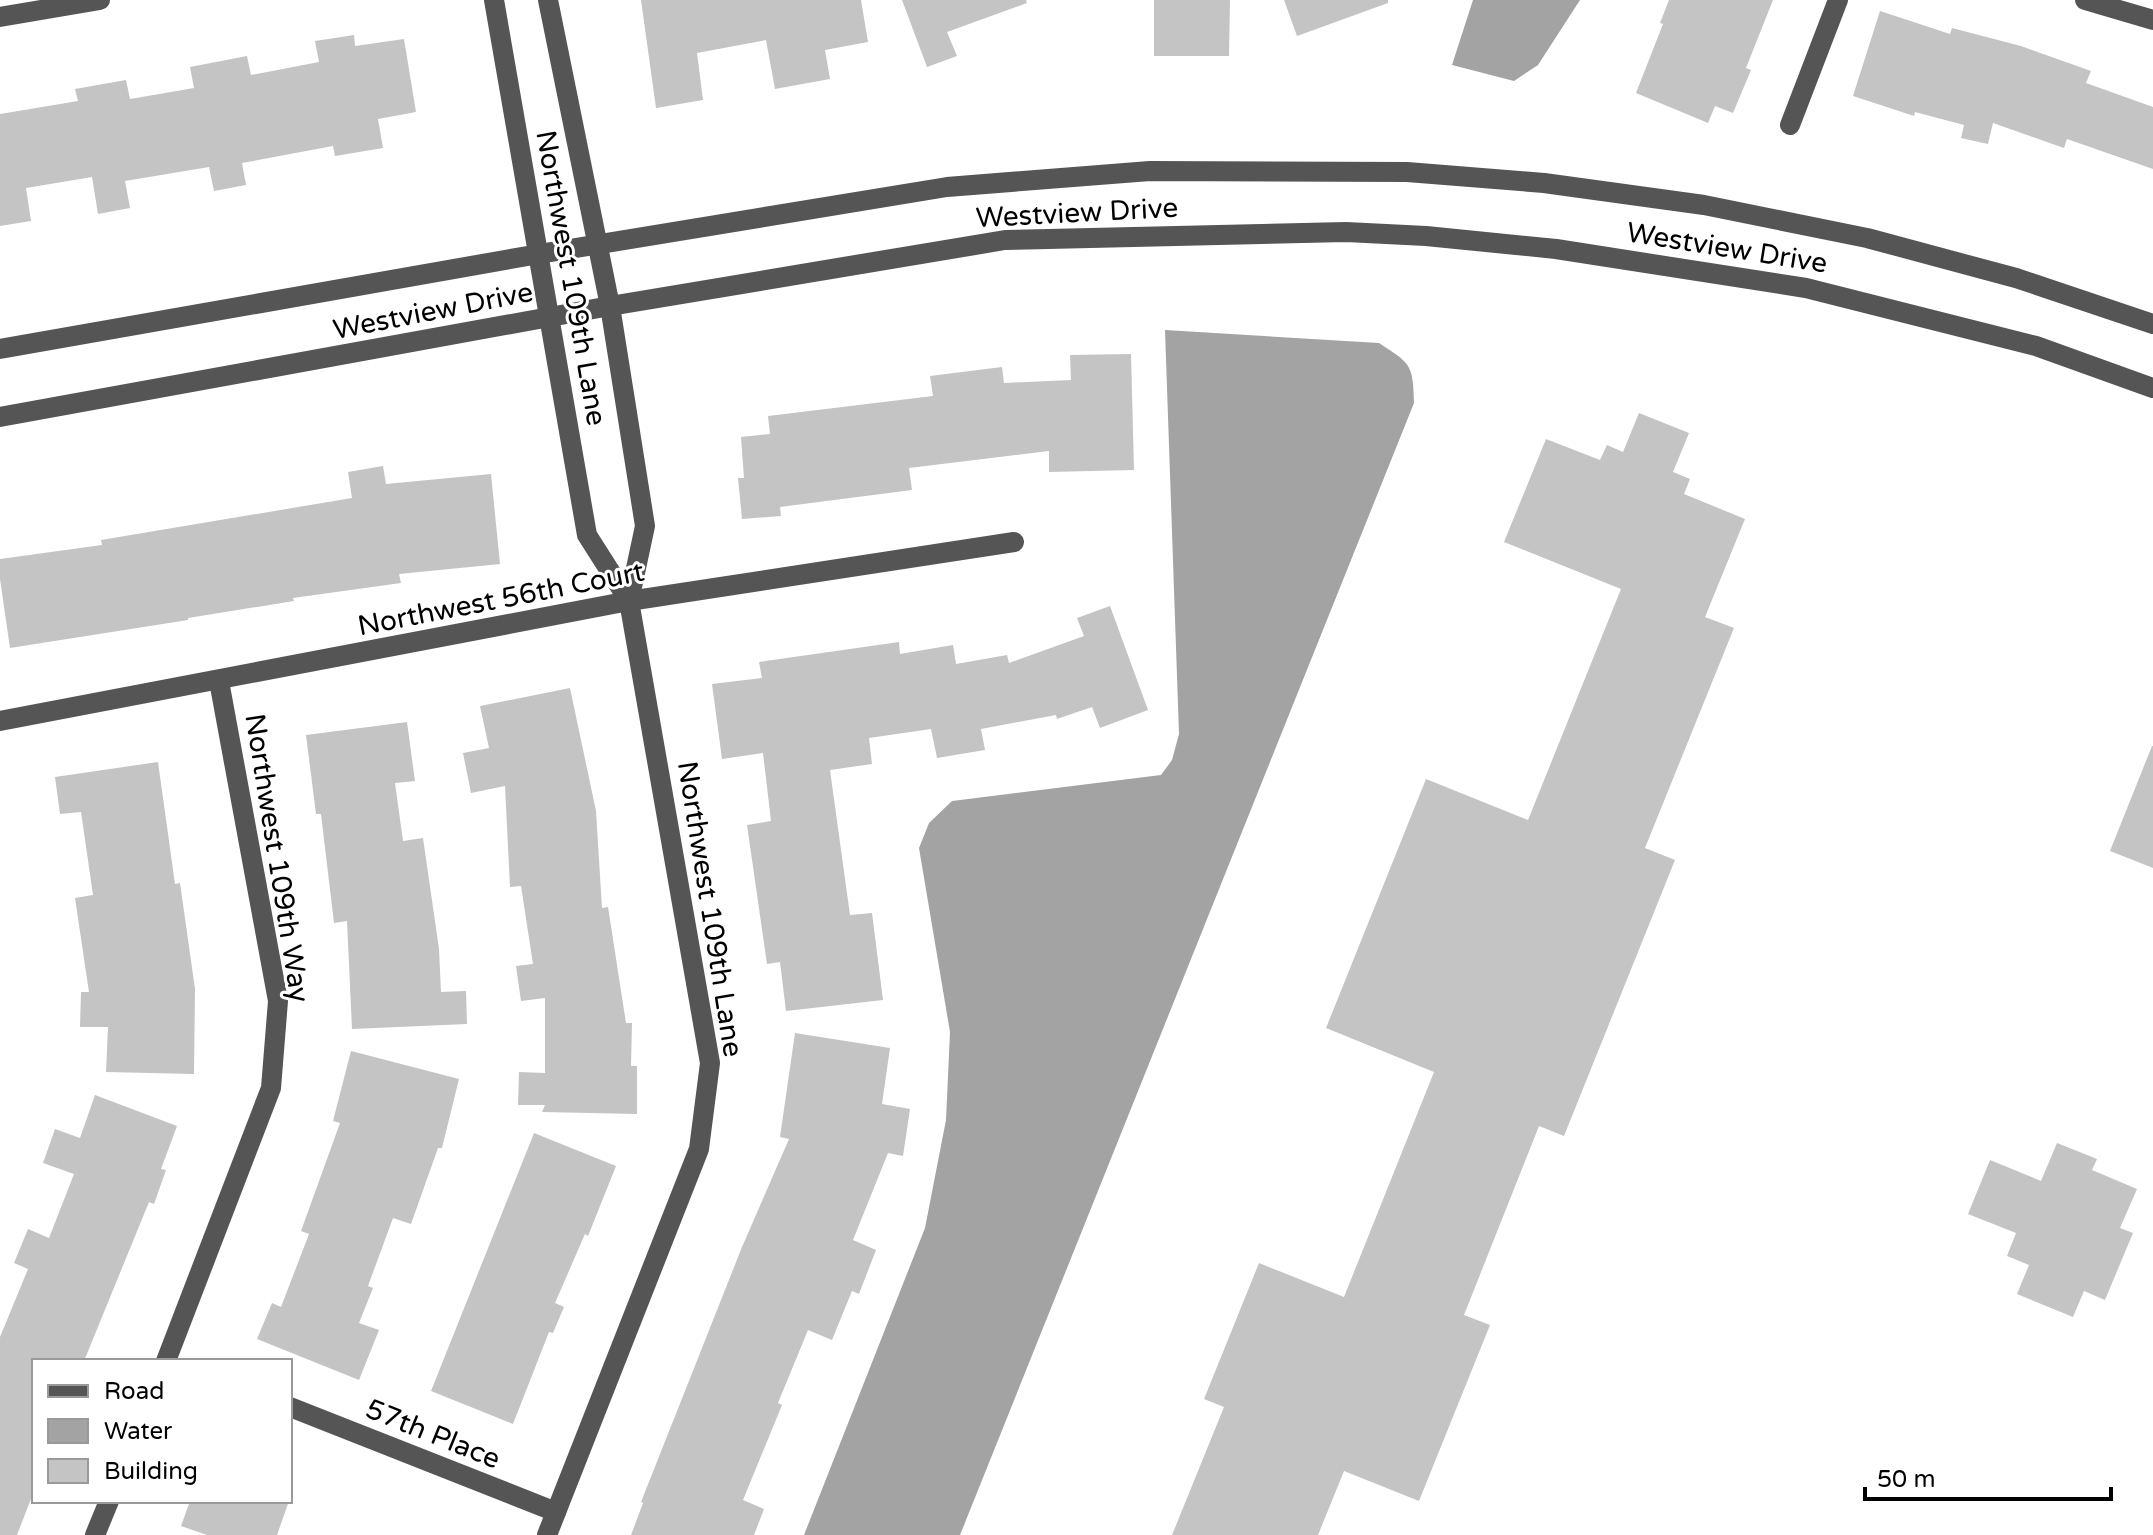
<svg xmlns="http://www.w3.org/2000/svg" width="2153" height="1535" font-family="'Varela Round',sans-serif">
	<style>
		.water { fill: #a3a3a3 }
		.building { fill: #c4c4c4 }
		.lines { fill: none; stroke-linecap: round; stroke-linejoin: round }
		.minor { stroke: #555; stroke-width: 20 }
		.labels { text-anchor: middle; dominant-baseline: central; stroke-width: 6; stroke-linejoin: round; paint-order: stroke }
		.street-label { font-size: 28px; fill: #000; stroke: #fff }
	</style>
	<rect width="100%" height="100%" fill="#fff"/>
	<g class="water">
		<path d="M1473 0H1580L1538 65 1514 81 1452 65Z"/>
		<path d="M1165 330 1379 343C1411 364 1413 364 1414 403L960 1535H804L925 1228 946 1120 950 1032 919 848 929 823 952 801 1161 775 1172 760 1179 734Z"/>
	</g>
	<g class="building">
		<path d="M641 0H861L868 42 825 50 830 79 775 89 766 40 697 53 703 100 656 108Z"/>
		<path d="M902 0H1026L1027 3 947 32 957 56 927 67Z"/>
		<path d="M1154 0H1230L1229 56H1154Z"/>
		<path d="M1284 0H1388V3L1297 36Z"/>
		<path d="M1669 0H1773L1746 68 1751 70 1733 113 1715 106 1708 123 1636 93 1663 24 1660 23Z"/>
		<path d="M1880 11 1950 34 1952 28 2021 46 2091 71 2086 83 2153 107V169L2067 139 2064 148 1993 123 1988 144 1961 138 1964 125 1915 112 1914 116 1853 96Z"/>
		<path d="M354 35 355 46 404 39 416 112 378 119 383 148 335 156 333 146 242 163 246 185 214 191 209 167 125 181 130 208 98 214 92 177 26 188 31 221 0 226V114L78 101 75 89 126 80 130 99 194 88 190 67 247 56 251 75 319 62 315 41Z"/>
		<path d="M1131 354 1134 470 1049 472V451L909 468 912 490 780 507 781 516 742 519 738 478H744L741 437 770 434 768 416 933 396 930 376 1002 367 1004 383 1071 380 1070 355Z"/>
		<path d="M1639 413 1689 433 1673 472 1690 479 1684 494 1745 519 1705 617 1734 628 1645 848 1675 860 1564 1136 1539 1126 1464 1315 1490 1325 1419 1501 1344 1471 1318 1535H1172L1224 1407 1204 1399 1259 1263 1344 1297 1434 1072 1326 1028 1426 779 1528 820 1621 589 1504 542 1546 439 1600 460 1607 445 1623 452Z"/>
		<path d="M383 466 386 484 491 474 500 564 399 574 401 583 293 598 294 601 188 618V620L10 648 0 579V559L102 545 101 540 352 498 348 472Z"/>
		<path d="M1110 606 1148 710 1100 728 1092 707 1057 719 1056 715 981 729 985 750 937 758 931 729 869 738 872 764 830 770 850 915 872 913 883 1000 786 1011 780 962 767 964 747 825 771 821 763 753 722 759 712 684 762 678 759 662 899 642 900 654 953 645 956 664 1007 655 1009 663 1084 636 1077 618Z"/>
		<path d="M570 688 596 811 602 908 608 907 626 1023H632L631 1066H637V1114L542 1112 545 1105H518L519 1072 545 1073V998L521 1001 516 966 533 964 521 886 510 887 505 786 471 793 463 753 489 748 480 706Z"/>
		<path d="M407 722 415 781 395 783 403 841 423 838 439 949 441 992 466 991 467 1024 352 1029 347 921 334 923 321 814H316L306 735Z"/>
		<path d="M2152 746H2153V868L2110 851Z"/>
		<path d="M158 762 175 884 180 883 195 989 194 1074 106 1072 108 1027H80L81 992H89L75 898 93 895 81 812 60 814 55 777Z"/>
		<path d="M795 1033 890 1048 882 1104 910 1109 903 1156 888 1153 853 1240 876 1250 859 1294 852 1291 832 1340 808 1330 778 1403 782 1405 743 1500 764 1509 754 1535H631L643 1503 641 1502 742 1247 789 1139 780 1137Z"/>
		<path d="M351 1051 459 1079 442 1148H438L411 1224 393 1218 368 1286 373 1288 359 1323 379 1330 359 1380 257 1339 272 1303 281 1307 309 1234 301 1231 340 1123 333 1121Z"/>
		<path d="M95 1095 177 1126 161 1169 166 1170 154 1204 149 1202 84 1361H34V1491L17 1535H0V1337L28 1269 14 1263 28 1229 49 1238 74 1174 43 1163 55 1129 80 1138Z"/>
		<path d="M534 1133 616 1166 588 1236 585 1234 555 1303 564 1307 553 1333 549 1332 513 1424 431 1391Z"/>
		<path d="M2057 1143 2097 1159 2092 1170 2137 1189 2120 1228 2133 1233 2105 1300 2084 1291 2073 1317 2017 1294 2029 1265 2007 1256 2016 1233 1968 1214 1990 1160 2041 1181Z"/>
		<path d="M190 1501H289L277 1535H207L181 1526Z"/>
	</g>
	<g class="lines">
		<g class="minor">
			<path d="M494 0 587 535 629 601"/>
			<path d="M2085 0 2153 20"/>
			<path d="M0 17 100 0"/>
			<path d="M1790 125 1838 0"/>
			<path d="M0 349 539 254 947 187 1150 171 1407 172 1544 183 1704 205 1867 238 2016 278 2153 324"/>
			<path d="M0 417 610 306 1005 240 1346 232 1426 236 1556 249 1806 288 2036 346 2153 388"/>
			<path d="M0 721 629 601 1014 542"/>
			<path d="M166 1361 271 1088 278 1001 219 681"/>
			<path d="M290 1407 556 1512"/>
			<path d="M95 1535 109 1501"/>
			<path d="M547 1535 699 1149 710 1063 629 601 645 526 610 306 548 0"/>
		</g>
	</g>
	<g class="labels">
		<g class="street-label">
			<text transform="translate(1077 213) rotate(-3)">Westview Drive</text>
			<text transform="translate(1727 248) rotate(9)">Westview Drive</text>
			<text transform="translate(571 278) rotate(80)">Northwest 109th Lane</text>
			<text transform="translate(433 311) rotate(-11)">Westview Drive</text>
			<text transform="translate(501 599) rotate(-11)">Northwest 56th Court</text>
			<text transform="translate(277 858) rotate(81)">Northwest 109th Way</text>
			<text transform="translate(710 909) rotate(81)">Northwest 109th Lane</text>
			<text transform="translate(433 1434) rotate(22)">57th Place</text>
		</g>
	</g>
	<rect x="32" y="1359" width="260" height="144" fill="#ffffff" stroke="#999999" stroke-width="2"/>
	<rect x="48" y="1385" width="40" height="12" fill="#555555" stroke="#999999" stroke-width="2"/>
	<text x="104" y="1399" font-size="24" fill="#000000">Road</text>
	<rect x="48" y="1419" width="40" height="24" fill="#a3a3a3" stroke="#999999" stroke-width="2"/>
	<text x="104" y="1439" font-size="24" fill="#000000">Water</text>
	<rect x="48" y="1459" width="40" height="24" fill="#c4c4c4" stroke="#999999" stroke-width="2"/>
	<text x="104" y="1479" font-size="24" fill="#000000">Building</text>
	<path d="M1865 1487v12h246v-12" fill="none" stroke="#000000" stroke-width="4"/>
	<text x="1877" y="1487" font-size="24" fill="#000000" stroke="#ffffff" stroke-width="6" paint-order="stroke">50 m</text>
</svg>
